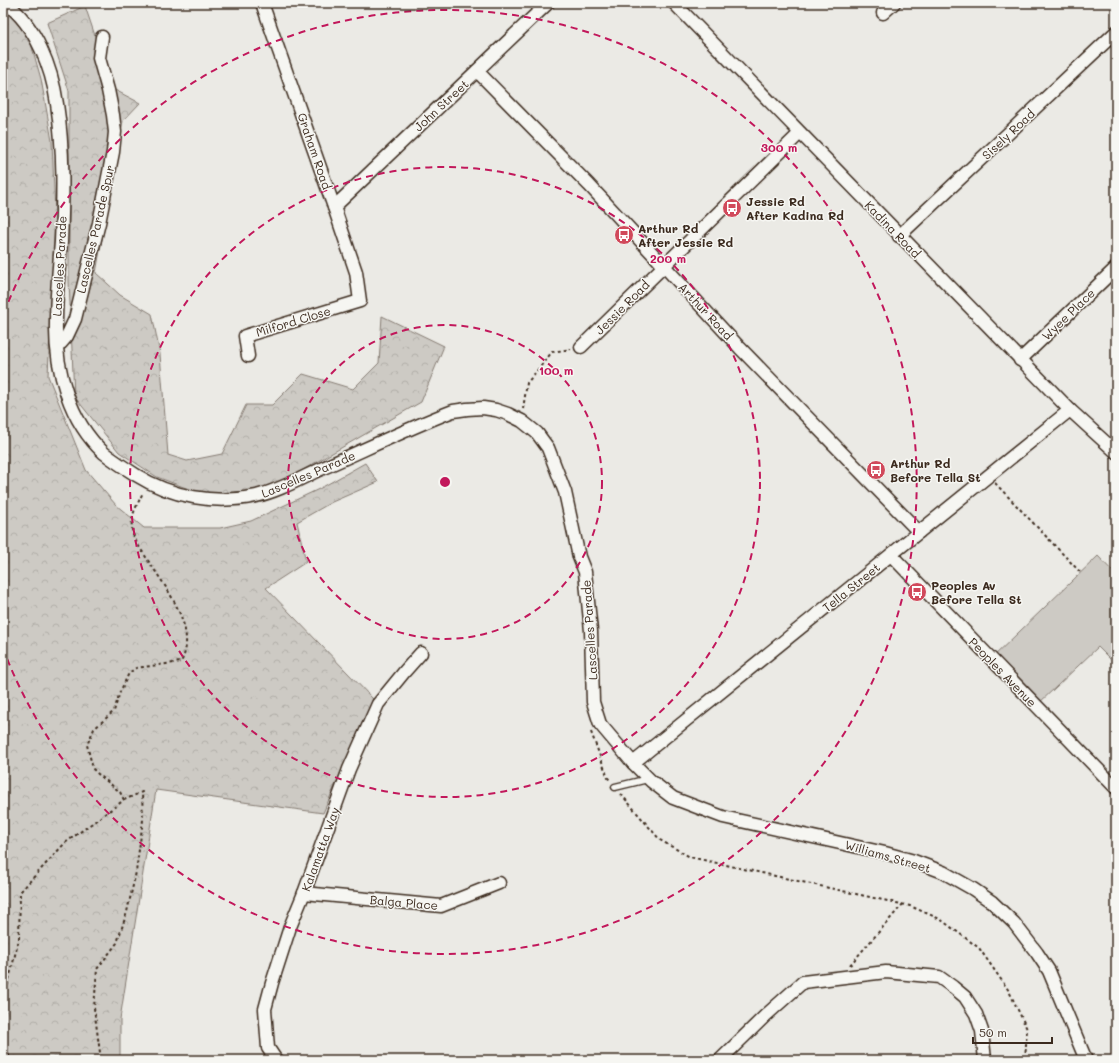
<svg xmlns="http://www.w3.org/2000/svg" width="1119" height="1063" font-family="Mali,sans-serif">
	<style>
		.green { fill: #cdcac4; stroke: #847a71 }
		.forest { fill: url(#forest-crowns); stroke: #847a71 }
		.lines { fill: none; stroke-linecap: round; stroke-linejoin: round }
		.lane-casing { stroke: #3b2a1e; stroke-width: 9 }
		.street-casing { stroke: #3b2a1e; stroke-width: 15 }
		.path { stroke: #3b2a1e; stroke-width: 2; stroke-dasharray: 3 3; stroke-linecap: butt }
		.lane { stroke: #f6f6f2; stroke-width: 6 }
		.street { stroke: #f6f6f2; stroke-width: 12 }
		.ring { fill: none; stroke: #c2185b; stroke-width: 2; stroke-dasharray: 7 5 }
		.labels { text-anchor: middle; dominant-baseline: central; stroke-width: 3; stroke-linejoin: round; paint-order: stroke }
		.street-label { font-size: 12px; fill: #3b2a1e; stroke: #f6f6f2 }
		.poi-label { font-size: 12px; font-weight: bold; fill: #3b2a1e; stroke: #f6f6f2; text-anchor: start }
		.centre { fill: #c2185b; stroke: #f6f6f2; stroke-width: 2 }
		.ring-label { font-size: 12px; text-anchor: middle; font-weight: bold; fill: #c2185b; stroke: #f6f6f2; stroke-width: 3; stroke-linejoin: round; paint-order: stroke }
	</style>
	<defs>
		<pattern id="forest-crowns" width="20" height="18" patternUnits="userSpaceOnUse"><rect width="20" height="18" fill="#cdcac4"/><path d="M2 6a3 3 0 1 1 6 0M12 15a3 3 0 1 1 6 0" fill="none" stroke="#b1aea8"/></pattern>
	</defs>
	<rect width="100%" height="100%" fill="#ebeae5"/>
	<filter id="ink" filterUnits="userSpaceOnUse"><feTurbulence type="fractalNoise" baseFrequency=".025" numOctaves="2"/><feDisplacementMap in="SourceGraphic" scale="8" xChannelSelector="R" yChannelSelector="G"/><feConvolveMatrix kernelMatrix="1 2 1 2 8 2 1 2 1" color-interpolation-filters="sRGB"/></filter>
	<g filter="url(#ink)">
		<path class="green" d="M1098 556 1116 575V665L1098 647 1036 706 991 659Z"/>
		<g class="forest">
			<path d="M3 6 10 11 30 40 41 79 52 141 55 215 48 376 86 470 116 505 144 528H220L251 521 319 489 365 463 378 482 332 502 297 522 306 562 266 588 373 699 323 813 156 790 120 1019V1060H3Z"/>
			<path d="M85 6 113 89 140 103 123 121 96 273 120 295 152 314 160 354 168 455 187 461 222 454 246 405H272L303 374 353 389 379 363 382 316 444 346 421 402 273 487 210 497 157 477 119 452 74 396 69 281V91L47 23Z"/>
		</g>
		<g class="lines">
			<defs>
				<path id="lane" d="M615 787 648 779"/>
				<g id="street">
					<path d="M6 3C36 26 52 68 57 104 64 150 63 196 61 242 59 269 56 296 56 323 55 369 69 421 104 453 114 461 125 468 136 475 171 497 215 505 256 496 279 491 301 478 323 468 366 449 409 428 453 411L467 409 483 408 496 410 508 414 522 421 537 433 548 448 565 492 579 557 585 572 591 631 593 702 600 724 633 763 651 781 673 798 723 817 885 853 914 861 943 872 973 889 992 902 1014 923 1037 953 1049 971 1086 1060"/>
					<path d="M674 3 1070 410 1116 452"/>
					<path d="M883 13 894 3"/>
					<path d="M477 71 589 185 740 348 919 532"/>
					<path d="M334 207 548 3"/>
					<path d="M899 236 1116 32"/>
					<path d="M57 345 61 343 67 336 75 319 99 223 113 152 115 132 113 115 108 90 99 58 102 37"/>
					<path d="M581 347 800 133"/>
					<path d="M248 356 245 336 360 301 356 272 334 207 262 3"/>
					<path d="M1020 360 1116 268"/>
					<path d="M891 555 1116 788"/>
					<path d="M633 763 1070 410"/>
					<path d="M304 893 441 906 499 883"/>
					<path d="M276 1060 268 1048 265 1009 272 983 290 927 304 893 349 769 378 704 405 671 421 653"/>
					<path d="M720 1060 765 1016 803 982 886 972 939 977 953 987 965 997 976 1014 982 1031 985 1060"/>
				</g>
			</defs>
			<use href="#lane" class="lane-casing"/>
			<use href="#street" class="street-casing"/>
			<g class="path">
				<path d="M523 409 527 383 552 352 571 349"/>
				<path d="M995 483 1081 573"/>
				<path d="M591 732 608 778 611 781"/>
				<path d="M621 794 660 840 690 857 910 906 940 919 979 948 1009 991 1027 1029 1025 1060"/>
				<path d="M124 800 120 792 98 774 93 769 87 745 94 729 114 711 120 692 129 673 136 668 181 662C199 629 165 586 147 559 142 550 133 540 132 529 130 514 138 505 143 492"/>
				<path d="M850 965 903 904"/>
				<path d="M3 1003 19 939 20 892 65 843 124 800 142 792 143 820 136 872 127 912 117 943 97 969 94 1008 101 1060"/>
				<path d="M3 1050 14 1060"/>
			</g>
			<use href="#lane" class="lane"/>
			<use href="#street" class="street"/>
		</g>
	</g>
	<g class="ring">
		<circle cx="445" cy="482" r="157"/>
		<circle cx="445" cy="482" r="315"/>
		<path d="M4 313A472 472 0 1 1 4 651"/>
	</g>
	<defs>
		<symbol id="bus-disc" viewBox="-11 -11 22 22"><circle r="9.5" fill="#d1495b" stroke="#f6f6f2"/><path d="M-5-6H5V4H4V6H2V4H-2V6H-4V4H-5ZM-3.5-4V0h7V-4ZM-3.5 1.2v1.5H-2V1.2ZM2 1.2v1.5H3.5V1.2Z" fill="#fff"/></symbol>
	</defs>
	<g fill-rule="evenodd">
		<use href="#bus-disc" x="721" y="197" width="22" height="22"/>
		<use href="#bus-disc" x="613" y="224" width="22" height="22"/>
		<use href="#bus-disc" x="865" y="459" width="22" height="22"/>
		<use href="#bus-disc" x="906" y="581" width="22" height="22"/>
	</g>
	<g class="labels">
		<g class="street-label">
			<text transform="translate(441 105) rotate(-43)">John Street</text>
			<text transform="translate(1008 134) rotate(-43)">Sisely Road</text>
			<text transform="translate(315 151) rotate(71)">Graham Road</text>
			<text transform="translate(95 229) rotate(-77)">Lascelles Parade Spur</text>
			<text transform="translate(893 229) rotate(46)">Kadina Road</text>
			<text transform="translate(59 266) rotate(-87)">Lascelles Parade</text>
			<text transform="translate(622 307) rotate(-45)">Jessie Road</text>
			<text transform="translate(706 311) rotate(47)">Arthur Road</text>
			<text transform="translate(1068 314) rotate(-44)">Wyee Place</text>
			<text transform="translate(293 321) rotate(-17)">Milford Close</text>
			<text transform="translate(308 474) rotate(-23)">Lascelles Parade</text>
			<text transform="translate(851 587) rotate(-39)">Tella Street</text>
			<text transform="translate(589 630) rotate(-94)">Lascelles Parade</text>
			<text transform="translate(1003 672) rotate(46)">Peoples Avenue</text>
			<text transform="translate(320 849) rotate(-70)">Kalamatta Way</text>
			<text transform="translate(888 856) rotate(16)">Williams Street</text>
			<text transform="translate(404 902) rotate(5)">Balga Place</text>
		</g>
		<g class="poi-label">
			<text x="746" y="201">Jessie Rd<tspan x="746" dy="14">After Kadina Rd</tspan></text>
			<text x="638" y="228">Arthur Rd<tspan x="638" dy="14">After Jessie Rd</tspan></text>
			<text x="890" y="463">Arthur Rd<tspan x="890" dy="14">Before Tella St</tspan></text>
			<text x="931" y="585">Peoples Av<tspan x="931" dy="14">Before Tella St</tspan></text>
		</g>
	</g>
	<circle cx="445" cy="482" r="6" class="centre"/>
	<g class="ring-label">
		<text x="779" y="152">300 m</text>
		<text x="668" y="263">200 m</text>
		<text x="556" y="375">100 m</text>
	</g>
	<rect width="1119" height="1063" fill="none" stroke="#f6f6f2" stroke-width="16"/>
	<rect x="8" y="8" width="1103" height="1047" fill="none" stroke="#3b2a1e" stroke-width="1.5" filter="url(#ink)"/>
	<path d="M973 1037v6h79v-6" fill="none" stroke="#3b2a1e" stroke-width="2"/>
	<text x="979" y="1037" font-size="12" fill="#3b2a1e" stroke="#f6f6f2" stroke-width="3" paint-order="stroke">50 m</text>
</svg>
